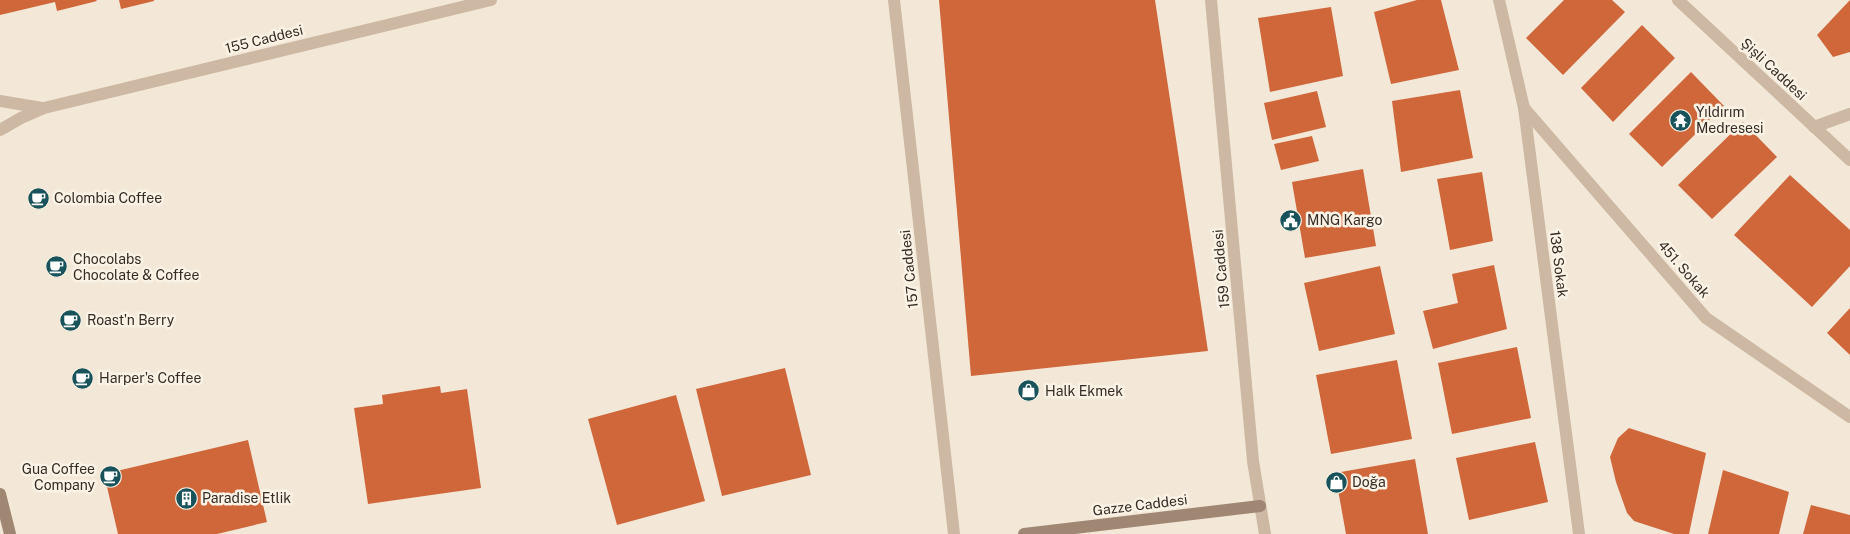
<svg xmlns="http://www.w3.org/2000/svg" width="1850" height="534" font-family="'Public Sans',sans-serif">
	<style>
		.building { fill: #cf673a }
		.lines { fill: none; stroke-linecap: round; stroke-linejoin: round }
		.street { stroke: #ccb8a3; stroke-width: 12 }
		.secondary { stroke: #9f8774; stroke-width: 12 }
		.labels { text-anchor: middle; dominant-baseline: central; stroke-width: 5; stroke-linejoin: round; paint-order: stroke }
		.street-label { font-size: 14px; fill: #362c26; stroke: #faf2e4 }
		.poi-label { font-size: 14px; fill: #362c26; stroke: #faf2e4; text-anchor: start }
	</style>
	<rect width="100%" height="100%" fill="#f3e8d8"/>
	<g class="building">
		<path d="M0 0H96L97 1 57 11 55 2 0 15Z"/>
		<path d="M119 0H154V1L121 9Z"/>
		<path d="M939 0H1155L1208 351 971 376Z"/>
		<path d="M1417 0H1441L1459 70 1391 84 1374 12Z"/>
		<path d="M1564 0H1612L1625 12 1563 75 1526 38Z"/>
		<path d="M1850 0V52L1833 57 1817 35Z"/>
		<path d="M1331 7 1343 76 1270 92 1258 18Z"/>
		<path d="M1642 25 1675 58 1613 122 1581 88Z"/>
		<path d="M1691 72 1724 106 1662 167 1629 134Z"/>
		<path d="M1460 90 1473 158 1401 172 1392 101Z"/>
		<path d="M1317 91 1326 127 1272 140 1264 103Z"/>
		<path d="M1743 122 1777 157 1712 219 1678 185Z"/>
		<path d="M1312 136 1319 161 1281 170 1274 144Z"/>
		<path d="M1363 169 1376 246 1305 258 1292 182Z"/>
		<path d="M1482 172 1493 241 1450 250 1437 179Z"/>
		<path d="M1790 175 1850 230V266L1812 307 1734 235Z"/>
		<path d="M1494 265 1507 329 1433 349 1423 311 1458 303 1452 274Z"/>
		<path d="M1380 266 1395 334 1319 351 1304 283Z"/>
		<path d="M1850 308V355L1827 333Z"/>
		<path d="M1517 347 1531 418 1452 434 1438 363Z"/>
		<path d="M1397 360 1412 439 1331 454 1316 375Z"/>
		<path d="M785 368 811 475 722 496 696 389Z"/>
		<path d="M440 386 441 393 467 389 481 488 368 504 354 408 383 404 382 395Z"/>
		<path d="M676 395 705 501 617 525 588 419Z"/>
		<path d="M1629 428 1706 453 1689 534H1674L1634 521 1627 513 1616 482 1610 457 1618 438Z"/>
		<path d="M248 440 267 522 217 534H118L104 474Z"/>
		<path d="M1535 442 1548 502 1469 520 1456 458Z"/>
		<path d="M1415 459 1428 534H1346L1335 473Z"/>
		<path d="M1723 470 1789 492 1779 534H1708Z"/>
		<path d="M1811 505 1850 515V534H1803Z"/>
	</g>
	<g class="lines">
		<g class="street">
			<path d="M894 0 954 534"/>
			<path d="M1211 0 1253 461 1265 534"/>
			<path d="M1499 0 1524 108 1579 534"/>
			<path d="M1678 0 1850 160"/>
			<path d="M0 101 42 108"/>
			<path d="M1524 108 1706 318 1850 417"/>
			<path d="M1814 127 1850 114"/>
			<path d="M0 130 21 118 44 108 491 0"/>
		</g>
		<g class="secondary">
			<path d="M0 494 10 534"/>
			<path d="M1024 534 1260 506"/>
		</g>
	</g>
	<defs>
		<symbol id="temple-disc" viewBox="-11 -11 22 22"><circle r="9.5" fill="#18525a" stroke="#faf2e4"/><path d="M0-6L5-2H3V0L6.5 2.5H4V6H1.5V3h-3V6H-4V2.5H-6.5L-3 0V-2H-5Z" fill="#fff"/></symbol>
		<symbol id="cafe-disc" viewBox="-11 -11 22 22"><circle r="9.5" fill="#18525a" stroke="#faf2e4"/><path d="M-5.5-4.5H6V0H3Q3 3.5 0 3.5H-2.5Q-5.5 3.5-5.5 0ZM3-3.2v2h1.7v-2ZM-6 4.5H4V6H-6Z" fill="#fff"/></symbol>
		<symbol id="civic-disc" viewBox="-11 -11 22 22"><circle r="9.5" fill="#18525a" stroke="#faf2e4"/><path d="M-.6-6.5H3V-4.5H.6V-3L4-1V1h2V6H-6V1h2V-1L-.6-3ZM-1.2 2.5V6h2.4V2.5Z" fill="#fff"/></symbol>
		<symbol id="shop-disc" viewBox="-11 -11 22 22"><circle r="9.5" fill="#18525a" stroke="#faf2e4"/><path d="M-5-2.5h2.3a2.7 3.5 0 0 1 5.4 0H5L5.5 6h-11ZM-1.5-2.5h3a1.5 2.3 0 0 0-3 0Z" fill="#fff"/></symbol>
		<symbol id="building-disc" viewBox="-11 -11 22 22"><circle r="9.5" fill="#18525a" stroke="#faf2e4"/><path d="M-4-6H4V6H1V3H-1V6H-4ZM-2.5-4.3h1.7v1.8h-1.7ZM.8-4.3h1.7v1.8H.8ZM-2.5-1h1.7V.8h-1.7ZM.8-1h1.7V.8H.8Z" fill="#fff"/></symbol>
	</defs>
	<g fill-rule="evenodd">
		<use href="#temple-disc" x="1668" y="108" width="25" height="25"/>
		<use href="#cafe-disc" x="26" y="186" width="25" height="25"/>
		<use href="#civic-disc" x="1278" y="208" width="25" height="25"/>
		<use href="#cafe-disc" x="44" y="254" width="25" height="25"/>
		<use href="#cafe-disc" x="58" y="308" width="25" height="25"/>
		<use href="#cafe-disc" x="70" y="366" width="25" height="25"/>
		<use href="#shop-disc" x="1016" y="378" width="25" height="25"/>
		<use href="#cafe-disc" x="98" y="464" width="25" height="25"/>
		<use href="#shop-disc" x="1324" y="470" width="25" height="25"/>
		<use href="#building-disc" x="174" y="486" width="25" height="25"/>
	</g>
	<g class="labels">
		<g class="street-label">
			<text transform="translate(264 39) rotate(-14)">155 Caddesi</text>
			<text transform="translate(1774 69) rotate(43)">Şişli Caddesi</text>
			<text transform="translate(1559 264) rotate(83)">138 Sokak</text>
			<text transform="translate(909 269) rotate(-96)">157 Caddesi</text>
			<text transform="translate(1221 269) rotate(-95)">159 Caddesi</text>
			<text transform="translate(1684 269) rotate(49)">451. Sokak</text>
			<text transform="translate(1140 505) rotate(-7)">Gazze Caddesi</text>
		</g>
		<g class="poi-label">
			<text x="1696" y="112">Yıldırım<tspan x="1696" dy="16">Medresesi</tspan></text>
			<text x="54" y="198">Colombia Coffee</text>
			<text x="1307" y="220">MNG Kargo</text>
			<text x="73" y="259">Chocolabs<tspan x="73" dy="16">Chocolate &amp; Coffee</tspan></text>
			<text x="87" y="320">Roast'n Berry</text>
			<text x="99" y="378">Harper's Coffee</text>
			<text x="1045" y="391">Halk Ekmek</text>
			<text x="95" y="469" text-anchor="end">Gua Coffee<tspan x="95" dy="16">Company</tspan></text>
			<text x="1352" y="482">Doğa</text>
			<text x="202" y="498">Paradise Etlik</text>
		</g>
	</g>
</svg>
